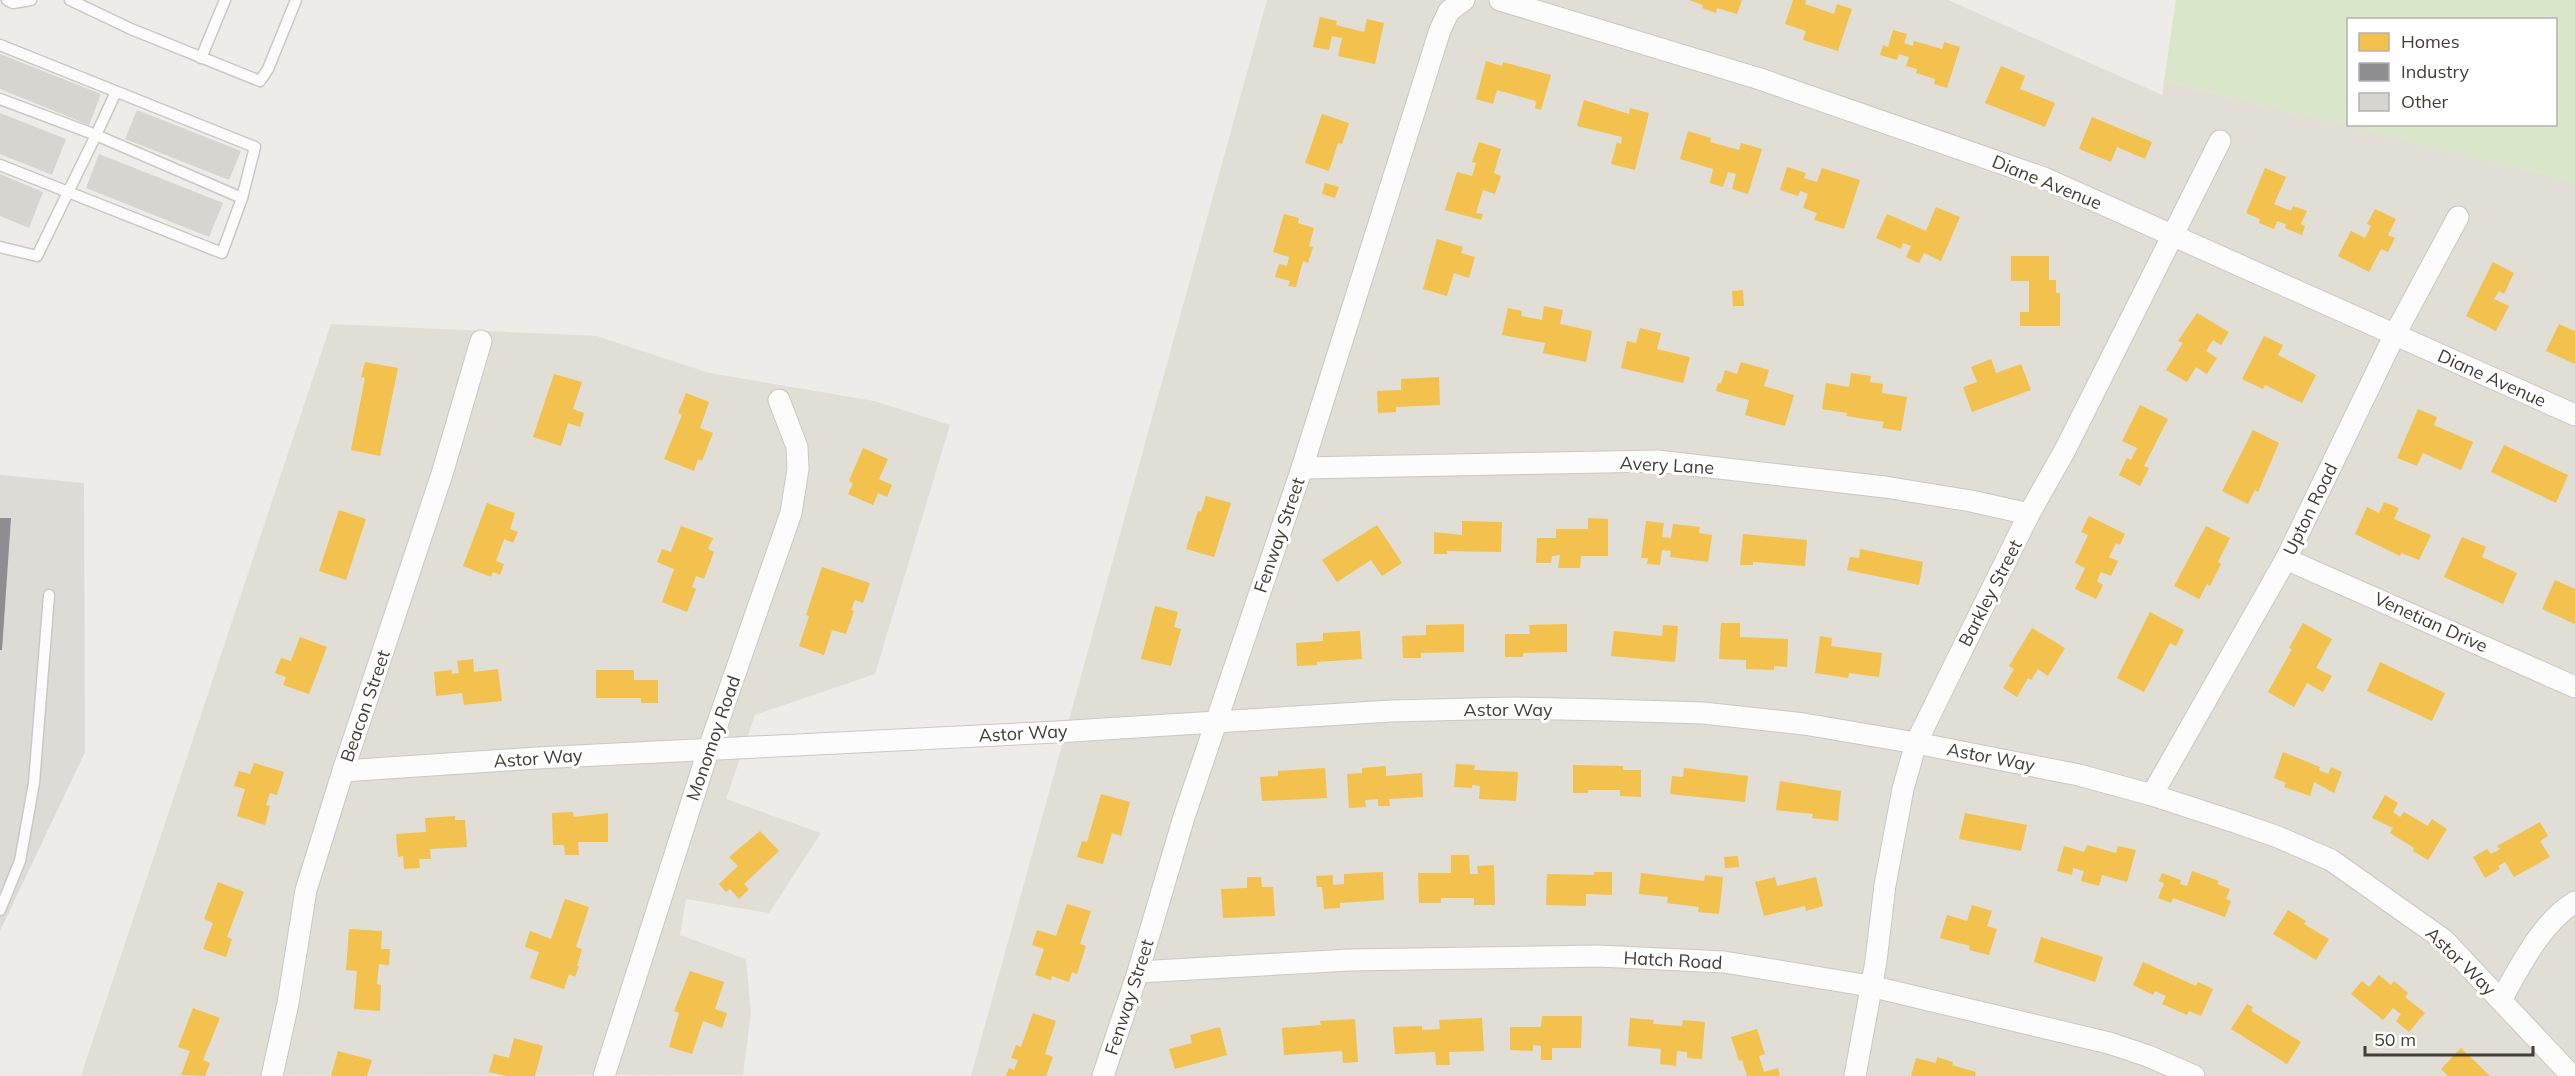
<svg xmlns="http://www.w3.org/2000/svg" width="2575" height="1076" font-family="Mulish,sans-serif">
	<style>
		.residential { fill: #e1ded5 }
		.industrial { fill: #dddbd6 }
		.green { fill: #d9e6ca; fill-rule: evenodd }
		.homes { fill: #f2c14e }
		.industry { fill: #8d8d92 }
		.building { fill: #d7d5d0 }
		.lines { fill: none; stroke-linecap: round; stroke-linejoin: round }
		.service-casing { stroke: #cac8c4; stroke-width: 13 }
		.minor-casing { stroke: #cac8c4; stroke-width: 23 }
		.service { stroke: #fcfcfc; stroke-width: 10 }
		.minor { stroke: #fcfcfc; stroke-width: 21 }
		.labels { text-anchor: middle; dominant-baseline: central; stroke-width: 6; stroke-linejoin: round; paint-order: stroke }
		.street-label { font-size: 18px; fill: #423d35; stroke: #fff }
	</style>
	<rect width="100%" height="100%" fill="#edece8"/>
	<g class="residential">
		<path d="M1267 0H1948L2162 95 2164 81 2547 175 2575 184V1076H971Z"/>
		<path d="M331 324 597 336 709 373 874 401 950 425 875 674 755 715 726 799 821 833 769 913 686 899 680 935 746 959 751 1013 743 1075 81 1076Z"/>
	</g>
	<path class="industrial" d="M0 475 84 483 85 752 0 931Z"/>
	<path class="green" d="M2176 0H2575V184L2547 175 2164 81ZM2348 20H2556V124H2348Z"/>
	<g class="homes">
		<path d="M1689 0H1742L1737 14 1717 8 1716 13 1702 8 1703 5Z"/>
		<path d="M1793 0H1806L1805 4 1834 14 1837 4 1852 9 1838 51 1803 40 1806 31 1785 24Z"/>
		<path d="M1320 17 1337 21 1336 25 1364 32 1367 19 1384 23 1375 64 1338 56 1342 38 1332 36 1329 50 1313 47Z"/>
		<path d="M1893 30 1907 34 1904 43 1913 46 1914 41 1942 49 1944 42 1960 47 1947 88 1934 84 1935 79 1916 73 1917 69 1906 66 1909 57 1899 54 1897 60 1880 55 1883 45 1888 47Z"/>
		<path d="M1486 61 1502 66 1503 62 1551 75 1541 110 1535 108 1536 101 1497 90 1493 104 1476 99Z"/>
		<path d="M2001 66 2025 76 2020 89 2055 103 2045 127 1985 103Z"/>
		<path d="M1584 100 1629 114 1630 108 1649 113 1635 170 1611 164 1617 142 1621 144 1622 137 1577 126Z"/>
		<path d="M1322 114 1349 123 1342 144 1338 143 1329 171 1305 163Z"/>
		<path d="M2092 117 2152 142 2145 159 2117 147 2111 162 2079 149Z"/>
		<path d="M1688 131 1711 138 1710 142 1739 150 1741 143 1762 149 1748 194 1732 189 1736 174 1728 172 1723 187 1710 183 1713 169 1680 159Z"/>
		<path d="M1479 142 1501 149 1494 173 1501 176 1495 194 1483 190 1476 213 1483 214 1481 220 1445 210 1457 172 1472 176 1476 163 1472 162Z"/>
		<path d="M1787 167 1806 173 1804 178 1817 182 1822 168 1860 180 1844 229 1814 220 1817 213 1803 208 1808 194 1800 191 1798 196 1780 190Z"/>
		<path d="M2265 168 2286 177 2274 204 2291 211 2293 206 2307 211 2301 224 2305 226 2302 235 2285 228 2286 224 2277 221 2274 229 2259 223 2260 219 2246 213Z"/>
		<path d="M1325 183 1339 187 1335 198 1322 194Z"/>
		<path d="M1936 207 1960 217 1941 261 1924 253 1919 263 1906 257 1911 246 1903 243 1901 249 1876 238 1887 214 1926 231Z"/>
		<path d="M2375 209 2396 219 2388 235 2395 238 2388 252 2381 249 2369 272 2338 256 2351 231 2365 238 2371 226 2367 224Z"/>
		<path d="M1284 214 1299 218 1298 223 1314 228 1309 246 1313 247 1308 263 1303 261 1296 287 1288 286 1290 281 1275 277 1279 264 1287 266 1289 257 1273 252Z"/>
		<path d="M1437 239 1463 247 1461 253 1475 257 1469 278 1454 273 1447 296 1423 289Z"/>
		<path d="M2011 256H2049V280H2056V293H2060V326H2020V312H2029V281H2011Z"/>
		<path d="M2493 262 2514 273 2504 294 2499 291 2494 299 2509 306 2496 331 2466 316Z"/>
		<path d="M1743 290 1744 306H1733L1732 291Z"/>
		<path d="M1544 306 1563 310 1560 324 1592 331 1586 362 1543 353 1545 343 1502 335 1508 308 1522 311 1521 316 1542 320Z"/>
		<path d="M2197 313 2229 332 2221 345 2213 340 2206 351 2217 358 2207 374 2196 367 2187 382 2166 370 2183 343 2178 341Z"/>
		<path d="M2559 324 2575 331V364L2546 351Z"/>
		<path d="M1640 328 1661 333 1657 349 1690 357 1683 383 1621 368 1627 341 1636 343Z"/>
		<path d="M2264 336 2283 345 2278 355 2316 375 2302 403 2265 385 2263 389 2242 379Z"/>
		<path d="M1991 359 1996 373 2021 364 2031 390 1972 412 1963 387 1977 382 1971 367Z"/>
		<path d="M365 362 398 368 380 456 351 450 365 378 361 377Z"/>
		<path d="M1741 362 1769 370 1764 386 1794 395 1785 426 1745 415 1749 400 1716 391 1718 383 1721 384 1725 370 1737 374Z"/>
		<path d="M1851 373 1871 376 1870 382 1883 384 1882 393 1907 397 1901 431 1882 428 1884 422 1846 416 1847 413 1822 409 1826 383 1849 387Z"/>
		<path d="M554 374 582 382 573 409 584 413 580 427 568 423 561 446 533 437Z"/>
		<path d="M1439 377 1440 405 1396 407V412L1378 413 1377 391 1401 390V379Z"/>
		<path d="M686 393 709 402 700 428 713 433 702 461 698 459 694 471 664 459 682 415 678 413Z"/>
		<path d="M2140 405 2168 419 2144 466 2149 468 2140 486 2119 475 2127 458 2131 460 2137 448 2122 441Z"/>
		<path d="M2418 409 2437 417 2434 425 2473 442 2461 470 2423 453 2417 466 2397 458Z"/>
		<path d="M2253 430 2279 443 2258 492 2255 490 2248 504 2222 491Z"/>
		<path d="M2504 445 2568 475 2556 503 2491 472Z"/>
		<path d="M863 448 888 459 879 479 892 485 887 497 878 493 873 505 848 494 853 483 849 481Z"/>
		<path d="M1206 496 1231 503 1214 557 1186 549 1198 511 1201 512Z"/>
		<path d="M2384 502 2399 508 2394 519 2431 535 2419 560 2401 553 2400 556 2355 534 2367 507 2379 513Z"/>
		<path d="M487 503 515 513 510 529 518 532 513 543 504 539 496 561 504 564 500 575 493 572 491 577 463 566Z"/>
		<path d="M339 510 366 519 346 580 319 571Z"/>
		<path d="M2089 516 2125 534 2120 545 2116 543 2109 557 2118 561 2111 576 2101 572 2097 581 2103 585 2096 599 2075 589 2085 568 2075 563 2088 535 2081 532Z"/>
		<path d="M1588 518 1608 519V556H1581L1580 568H1558L1560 555 1552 556 1551 563H1536L1537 538H1556V529H1588Z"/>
		<path d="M1462 521 1502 522 1501 552 1447 551V554H1434V532L1462 535Z"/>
		<path d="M1646 521 1664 523 1662 537 1671 538 1673 524 1700 527 1699 533 1712 535 1708 562 1670 557 1671 551 1662 550 1660 565 1647 564 1648 558H1641Z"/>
		<path d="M1377 525 1402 563 1382 576 1371 560 1337 582 1322 560Z"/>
		<path d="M681 526 713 538 708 549 714 552 704 579 696 576 692 587 696 589 687 612 662 602 674 569 657 562 662 549 671 552Z"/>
		<path d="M2206 526 2230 538 2218 562 2221 564 2210 586 2207 584 2199 599 2174 586Z"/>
		<path d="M1743 534 1807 540 1805 566 1753 562V565H1740Z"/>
		<path d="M2462 537 2486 547 2482 557 2517 573 2503 604 2444 577Z"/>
		<path d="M1860 549 1923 562 1919 585 1847 570 1850 557 1859 558Z"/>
		<path d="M822 567 870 583 863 603 855 600 851 610 854 611 846 634 832 630 824 655 799 646 809 616 806 615Z"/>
		<path d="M2555 580 2575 589V624L2542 609Z"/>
		<path d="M1155 606 1178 612 1174 627 1181 629 1171 666 1141 659Z"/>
		<path d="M2150 612 2184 630 2176 646 2170 643 2144 692 2117 678Z"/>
		<path d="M1721 623H1740V637L1788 639 1787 667 1774 666V670L1746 669V660L1719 659Z"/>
		<path d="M2303 623 2332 639 2316 668 2332 676 2323 692 2307 683 2294 707 2268 692 2292 649 2289 648Z"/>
		<path d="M1464 624V652L1421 653V658H1403L1402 636 1426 635V625Z"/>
		<path d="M1567 624V652L1523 653V657H1505V634H1530L1529 625Z"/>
		<path d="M1663 625 1678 626 1675 662 1611 656 1614 631 1662 636Z"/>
		<path d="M2032 628 2065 648 2048 676 2038 669 2031 680 2028 678 2017 697 2003 688 2014 669 2009 666Z"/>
		<path d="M1360 631 1362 659 1317 662V665L1297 666 1296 643 1323 641V633Z"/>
		<path d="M1820 636 1832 638 1831 646 1882 653 1879 677 1849 673 1848 678 1815 673Z"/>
		<path d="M300 637 327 647 309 694 283 685 286 677 275 673 281 658 291 661Z"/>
		<path d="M473 659 474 672 498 669 502 701 464 705 462 693 436 696 434 672 452 670V674L459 673 457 661Z"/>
		<path d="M2380 662 2445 693 2432 721 2367 691Z"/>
		<path d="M596 670H634V680H658V703H641V698H596Z"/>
		<path d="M2283 752 2320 767 2319 770 2328 774 2331 767 2342 772 2334 793 2314 782 2310 796 2284 787 2286 783 2274 778Z"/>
		<path d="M254 763 284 772 277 795 270 793 266 805 270 806 265 825 237 816 245 789 234 786 239 771 250 774Z"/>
		<path d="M1456 764 1475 765 1474 770 1518 772 1516 801 1479 799 1480 786 1472 785V788L1454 787Z"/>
		<path d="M1573 765 1623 766V770H1641V797L1620 796V790H1588V793H1573Z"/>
		<path d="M1386 766V776L1422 773 1423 797 1389 799 1390 806H1378V799L1365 800 1366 807 1349 808 1347 774 1362 773V768Z"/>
		<path d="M1325 768 1327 798 1262 801 1260 777 1278 776V771Z"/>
		<path d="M1684 768 1748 776 1745 802 1670 794 1672 776 1683 777Z"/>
		<path d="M1780 781 1841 791 1838 821 1812 818 1813 814 1776 810Z"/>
		<path d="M1101 794 1130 802 1121 836 1112 833 1103 864 1077 857 1082 841 1087 842Z"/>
		<path d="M2385 795 2398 803 2393 812 2400 817 2404 812 2428 826 2432 819 2447 829 2428 860 2413 851 2414 848 2390 833 2393 828 2372 818Z"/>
		<path d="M573 812 574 817 608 813V842H578L579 855H565L564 845H553L552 813Z"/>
		<path d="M1965 813 2027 825 2021 851 1959 839Z"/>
		<path d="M455 816V820H465L467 847 430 849 431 859H419L420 868 404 869 403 856 398 857 396 834 426 832 425 818Z"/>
		<path d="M2540 822 2548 836 2540 841 2550 857 2514 877 2505 862 2498 866 2500 869 2485 878 2473 857 2487 849 2491 854 2500 849 2497 846Z"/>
		<path d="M760 831 779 851 744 884 749 889 739 899 730 889 726 892 719 884 738 866 729 857Z"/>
		<path d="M2087 845 2116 853 2118 846 2136 850 2127 882 2102 875 2099 886 2081 881 2084 871 2073 868 2072 875 2057 871 2064 846 2084 852Z"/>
		<path d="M1451 855H1469L1470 874H1478L1477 866 1494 865 1495 905H1474V898H1441V903H1419L1418 873H1451Z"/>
		<path d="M1738 856 1739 867 1725 868 1724 857Z"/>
		<path d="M2192 871 2219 881 2217 884 2230 889 2226 899 2231 901 2225 917 2173 898 2171 903 2158 898 2164 883 2159 881 2162 873 2181 880 2180 884 2187 886Z"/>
		<path d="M1383 872 1384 900 1340 903V908L1324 909 1322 887H1317L1316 876 1333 875V885L1344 884V874Z"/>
		<path d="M1594 872H1612V895L1586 894V906L1546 905 1547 874 1594 875Z"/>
		<path d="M1641 873 1704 881 1705 875 1723 877 1719 914 1698 912 1699 907 1667 903 1668 897 1639 894Z"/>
		<path d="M1247 877H1261L1262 887H1273L1275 916 1223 918 1221 889 1247 888Z"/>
		<path d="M1775 877 1777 886 1816 877 1823 906 1806 911 1805 906 1764 916 1755 882Z"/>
		<path d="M218 882 244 892 227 937 232 939 226 957 203 949 213 923 204 919Z"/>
		<path d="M565 899 589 907 576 947 582 949 577 966H579L575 977 569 974 564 989 530 978 539 952 525 947 530 931 551 939Z"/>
		<path d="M1067 904 1091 911 1080 944 1086 946 1077 974 1072 972 1069 982 1052 976 1051 980 1035 975 1044 949 1032 945 1037 930 1056 936Z"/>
		<path d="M1972 905 1992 911 1987 926 1997 929 1989 955 1969 950 1970 946 1940 938 1947 915 1967 921Z"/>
		<path d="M2288 910 2306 921 2304 924 2329 939 2316 960 2273 934Z"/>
		<path d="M349 929 382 931 381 949H390L389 965 379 964 377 984 381 985 380 1011 354 1009 357 971 346 970Z"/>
		<path d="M2041 937 2103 957 2095 982 2034 962Z"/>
		<path d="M2143 962 2196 986 2198 982 2213 989 2201 1016 2189 1011 2187 1015 2162 1004 2166 996 2155 991 2153 995 2133 985Z"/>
		<path d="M690 971 724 982 715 1009 727 1013 722 1028 703 1021 692 1054 669 1047 679 1013 674 1011Z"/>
		<path d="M2379 975 2391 985 2394 981 2408 993 2405 997 2425 1013 2409 1032 2396 1021 2401 1014 2393 1008 2383 1020 2351 994 2362 981 2369 987Z"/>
		<path d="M2247 1004 2253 1007 2251 1011 2301 1042 2287 1064 2231 1029Z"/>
		<path d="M193 1008 220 1018 203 1060 210 1063 205 1076 181 1075 190 1051 178 1047Z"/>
		<path d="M1033 1013 1056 1021 1045 1054 1053 1057 1046 1076H1006L1009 1068 1014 1070 1018 1060 1011 1058 1016 1045 1021 1047Z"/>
		<path d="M1542 1016H1582L1581 1048H1552V1060H1541V1046L1533 1045V1051L1510 1050V1027H1541Z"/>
		<path d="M1482 1018 1484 1051 1449 1052 1450 1065H1436L1435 1052 1395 1054 1393 1027 1422 1026V1030L1440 1029 1439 1020Z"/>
		<path d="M1630 1018 1654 1020 1653 1024 1682 1026 1683 1020 1705 1022 1702 1059 1687 1058V1052L1677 1051 1676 1066 1660 1064 1661 1049 1628 1046Z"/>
		<path d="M1355 1019 1358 1062 1343 1063 1342 1051 1284 1055 1282 1028 1321 1025 1320 1021Z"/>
		<path d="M1220 1027 1227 1055 1175 1069 1169 1049 1192 1043 1190 1035Z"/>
		<path d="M1757 1029 1765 1054 1759 1056 1764 1072 1778 1068 1780 1076H1747L1742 1060 1739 1061 1731 1037Z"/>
		<path d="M514 1038 543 1046 535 1076H506L489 1072 494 1054 509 1058Z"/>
		<path d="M2461 1048 2490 1076H2448L2441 1069Z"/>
		<path d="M338 1051 372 1060 367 1076H331Z"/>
		<path d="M1937 1057 1953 1062 1952 1065 1976 1072 1975 1076H1911L1916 1058 1936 1063Z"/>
	</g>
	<path class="industry" d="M0 518H11L2 650H0Z"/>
	<g class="building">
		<path d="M0 54 101 94 89 125 0 89Z"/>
		<path d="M137 110 241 151 229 180 125 139Z"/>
		<path d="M0 113 66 139 52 175 0 154Z"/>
		<path d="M99 154 223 203 209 237 86 188Z"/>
		<path d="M0 174 43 192 29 228 0 216Z"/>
	</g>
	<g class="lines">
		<defs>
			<g id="service">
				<path d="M7 0 13 3 31 0"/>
				<path d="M70 0 131 29 260 81 268 69 296 0"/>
				<path d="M0 45 255 147 242 198"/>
				<path d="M201 58 225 0"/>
				<path d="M0 99 96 135 116 92"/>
				<path d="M0 165 222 253 242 198 96 135 37 256 0 247"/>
				<path d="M0 910 20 861 34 783 49 595"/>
			</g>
			<g id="minor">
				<path d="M1500 0 1760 79 2044 178 2575 415"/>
				<path d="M1302 468 1657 461 1885 487 1971 501 2029 514"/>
				<path d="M2286 559 2575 687"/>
				<path d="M343 771 537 758 1056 732 1391 711 1513 708 1606 710 1703 713 1804 724 1916 743 2079 775 2152 795 2235 822 2278 837 2331 860 2444 940 2572 1076"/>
				<path d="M2152 795 2286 559 2395 334 2458 217"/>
				<path d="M1138 972 1349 960 1598 956 1724 962 1870 986 2109 1043 2148 1056 2194 1076"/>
				<path d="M2501 1000C2521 965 2541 923 2575 902"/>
				<path d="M272 1076 288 1003 306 890 343 771 442 474 481 341"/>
				<path d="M604 1076 709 748 791 513 798 469 797 447 779 400"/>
				<path d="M1103 1076 1138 972 1184 817 1302 468 1440 30 1449 11 1464 0"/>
				<path d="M1855 1076 1876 961 1885 885 1903 789 1916 743 2029 514 2065 450 2220 141"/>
			</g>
		</defs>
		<use href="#service" class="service-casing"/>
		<use href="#minor" class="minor-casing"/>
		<use href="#service" class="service"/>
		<use href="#minor" class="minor"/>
	</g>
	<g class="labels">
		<g class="street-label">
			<text transform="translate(2047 182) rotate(22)">Diane Avenue</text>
			<text transform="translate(2492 378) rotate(24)">Diane Avenue</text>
			<text transform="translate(1667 465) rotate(3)">Avery Lane</text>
			<text transform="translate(2310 509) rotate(-64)">Upton Road</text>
			<text transform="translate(1279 535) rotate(-71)">Fenway Street</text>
			<text transform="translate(1990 593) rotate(-63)">Barkley Street</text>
			<text transform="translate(2431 622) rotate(24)">Venetian Drive</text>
			<text transform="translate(365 706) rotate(-71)">Beacon Street</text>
			<text x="1508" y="709">Astor Way</text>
			<text transform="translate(1023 733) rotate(-3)">Astor Way</text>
			<text transform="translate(713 738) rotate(-71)">Monomoy Road</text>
			<text transform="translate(1991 757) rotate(11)">Astor Way</text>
			<text transform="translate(538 758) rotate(-4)">Astor Way</text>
			<text transform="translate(1673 960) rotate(3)">Hatch Road</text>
			<text transform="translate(2461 961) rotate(44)">Astor Way</text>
			<text transform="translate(1129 997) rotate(-72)">Fenway Street</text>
		</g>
	</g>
	<rect x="2347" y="18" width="210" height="108" fill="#ffffff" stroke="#b3b1ae" stroke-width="1.5"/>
	<rect x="2359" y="33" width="30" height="18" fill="#f2c14e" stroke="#b3b1ae" stroke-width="1.5"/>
	<text x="2401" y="48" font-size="18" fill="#423d35">Homes</text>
	<rect x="2359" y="63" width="30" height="18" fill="#8d8d92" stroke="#b3b1ae" stroke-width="1.5"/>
	<text x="2401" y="78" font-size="18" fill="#423d35">Industry</text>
	<rect x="2359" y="93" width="30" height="18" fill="#d7d5d0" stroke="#b3b1ae" stroke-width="1.5"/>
	<text x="2401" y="108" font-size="18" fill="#423d35">Other</text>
	<path d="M2365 1046v9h168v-9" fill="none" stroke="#423d35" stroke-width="3"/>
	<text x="2374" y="1046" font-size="18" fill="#423d35" stroke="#ffffff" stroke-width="4.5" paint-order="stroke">50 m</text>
</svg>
